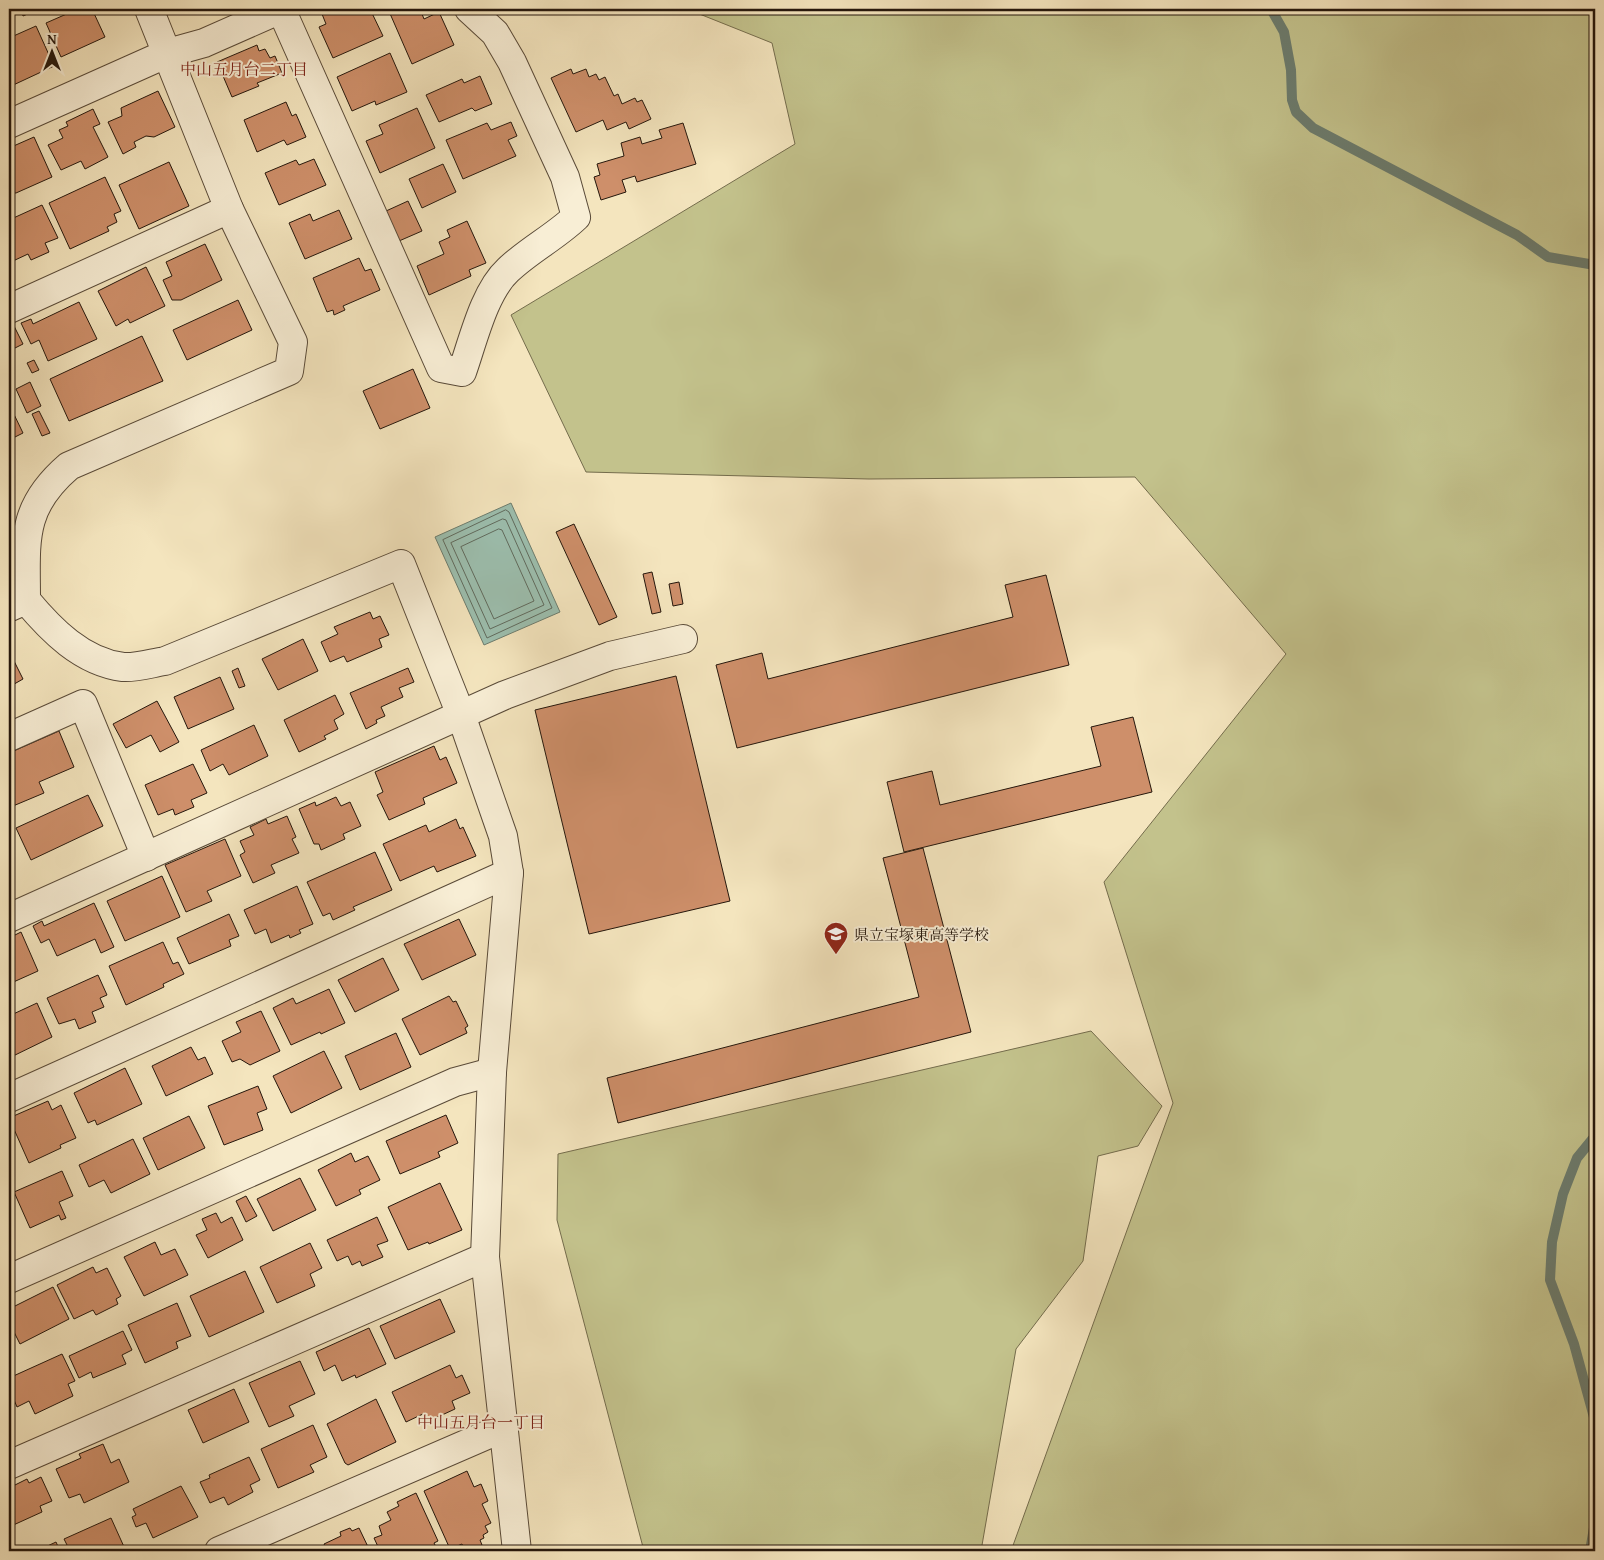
<svg xmlns="http://www.w3.org/2000/svg" width="1604" height="1560" font-family="'Gentium Book Plus','Noto Serif JP',serif">
	<style>
		.green { fill: #c3c28c; stroke: #746c4c }
		.water { fill: #9cbfaf; stroke: #6c7c6e }
		.lines { fill: none; stroke-linecap: round; stroke-linejoin: round }
		.shore { stroke: #606b5e; stroke-width: 1 }
		.stream { stroke: #6c7c6e; stroke-width: 10 }
		.building { fill: #ce8f6a; stroke: #25170c }
		.minor-casing { stroke: #594a38; stroke-width: 30 }
		.minor { stroke: #f8eed5; stroke-width: 28 }
		.labels { text-anchor: middle; dominant-baseline: central; stroke-width: 4; stroke-linejoin: round; paint-order: stroke }
		.poi-label { font-size: 15px; fill: #25170c; stroke: #f8eed5; text-anchor: start }
		.neighbourhood-label { font-size: 16px; fill: #7a1f14; stroke: #f8eed5 }
	</style>
	<rect width="100%" height="100%" fill="#f4e5be"/>
	<filter id="stains"><feTurbulence type="fractalNoise" baseFrequency=".004" numOctaves="4"/><feColorMatrix values="0 0 0 0 .2 0 0 0 0 .09 0 0 0 0 .02 0 0 0 .5 -.17"/></filter>
	<radialGradient id="worn" r=".72"><stop offset=".6" stop-color="#630" stop-opacity="0"/><stop offset="1" stop-color="#630" stop-opacity=".3"/></radialGradient>
	<g class="green">
		<path d="M687 9H1595V1551H1011L1173 1103 1104 882 1286 654 1135 477 869 479 586 472 511 315 795 144 772 43Z"/>
		<path d="M1091 1031 1162 1106 1138 1146 1098 1156 1083 1261 1016 1349 981 1551H644L557 1220 558 1154Z"/>
	</g>
	<path class="water" d="M511 503 560 612 484 645 435 537Z"/>
	<g class="lines">
		<g class="shore">
			<path d="M506 510 509 512 552 608 487 638 443 540Z"/>
			<path d="M503 519 506 520 544 605 490 629 451 543Z"/>
			<path d="M499 529 502 530 534 601 494 619 461 547Z"/>
		</g>
		<g class="stream">
			<path d="M1271 9 1284 32 1291 70 1292 100 1296 112 1313 128 1517 235 1548 257 1595 265"/>
			<path d="M1595 1136 1577 1158 1563 1194 1552 1242 1550 1280 1574 1344 1595 1421"/>
			<path d="M1590 1551 1595 1522"/>
		</g>
	</g>
	<g class="building">
		<path d="M9 9H39L23 16 21 10 9 15Z"/>
		<path d="M78 9H92L105 37 61 57 46 23Z"/>
		<path d="M334 9H370L383 36 333 58 319 27 326 24 322 14Z"/>
		<path d="M388 9H420L424 19 439 12 454 45 412 64Z"/>
		<path d="M36 26 54 66 9 87V38Z"/>
		<path d="M257 45 259 51 265 49 270 58 275 56 282 73 257 83 259 86 232 97 217 62Z"/>
		<path d="M390 53 407 92 376 105 375 101 352 111 337 77Z"/>
		<path d="M571 69 573 74 586 69 589 77 596 74 599 80 605 77 614 96 618 94 622 104 635 98 637 102 642 100 651 119 629 129 626 122 607 130 603 120 576 132 551 78Z"/>
		<path d="M480 76 492 104 475 111 472 108 439 122 426 95 462 79 464 83Z"/>
		<path d="M158 91 175 127 154 137 146 136 134 142 136 147 123 154 108 122 122 116 121 108Z"/>
		<path d="M286 102 292 116 296 114 306 137 287 145 284 140 257 152 244 120Z"/>
		<path d="M417 108 435 148 380 173 366 141 383 134 379 125Z"/>
		<path d="M93 109 100 124 93 127 108 157 85 169 81 161 61 170 48 145 63 138 59 130 68 126 66 122Z"/>
		<path d="M511 122 517 136 508 140 516 156 463 179 446 140 487 123 491 130Z"/>
		<path d="M683 123 696 164 637 182 635 176 622 180 626 192 601 200 594 177 600 175 597 164 624 156 621 143 640 137 642 144 662 138 659 130Z"/>
		<path d="M34 137 52 177 16 193H9V148Z"/>
		<path d="M314 159 326 185 279 205 265 173 296 160 299 165Z"/>
		<path d="M169 162 189 206 139 229 119 185Z"/>
		<path d="M443 164 456 192 422 208 409 179Z"/>
		<path d="M105 177 121 211 114 214 117 222 107 227 109 231 70 249 49 203Z"/>
		<path d="M408 201 422 231 399 241 386 211Z"/>
		<path d="M42 205 58 238 45 243 49 252 31 260 28 254 13 261 9 252V220Z"/>
		<path d="M339 210 352 239 305 259 289 223 310 214 313 221Z"/>
		<path d="M467 221 486 263 469 270 471 276 429 295 417 266 444 254 439 242 450 237 447 230Z"/>
		<path d="M205 244 222 280 181 300H172L163 280 172 276 166 262Z"/>
		<path d="M359 258 365 271 371 269 380 290 343 306 345 310 334 315 333 310 327 312 313 278Z"/>
		<path d="M146 267 165 306 130 323 128 319 116 326 98 291Z"/>
		<path d="M238 300 252 330 187 360 173 330Z"/>
		<path d="M79 302 97 339 48 361 39 340 31 344 21 323 31 319 33 324Z"/>
		<path d="M14 326 23 344 9 351V328Z"/>
		<path d="M142 336 163 381 69 421 50 379Z"/>
		<path d="M34 360 39 370 32 373 27 363Z"/>
		<path d="M413 369 430 408 380 429 363 391Z"/>
		<path d="M30 382 41 406 27 413 16 389Z"/>
		<path d="M9 404 23 433 9 440Z"/>
		<path d="M39 411 50 433 42 436 32 414Z"/>
		<path d="M574 524 617 617 599 625 556 532Z"/>
		<path d="M652 572 661 612 652 614 643 574Z"/>
		<path d="M1046 575 1069 665 737 748 716 665 762 653 768 679 1013 617 1005 585Z"/>
		<path d="M679 582 683 604 673 606 669 584Z"/>
		<path d="M370 612 373 619 380 616 389 635 379 639 382 647 347 662 344 656 330 662 321 642 338 634 334 627Z"/>
		<path d="M303 639 318 671 278 690 262 659Z"/>
		<path d="M10 653 23 679 9 687V654Z"/>
		<path d="M238 668 245 686 239 688 232 671Z"/>
		<path d="M408 668 414 682 399 688 403 697 381 707 385 716 376 720 377 723 366 729 350 693Z"/>
		<path d="M676 676 730 901 589 934 535 710Z"/>
		<path d="M220 677 234 709 188 729 174 697Z"/>
		<path d="M335 695 344 714 334 720 338 729 324 736 326 739 299 752 284 720Z"/>
		<path d="M157 701 179 742 160 752 151 735 126 748 113 724Z"/>
		<path d="M1133 717 1152 792 904 852 887 782 932 771 940 805 1101 766 1091 727Z"/>
		<path d="M254 725 268 756 229 775 223 764 210 771 201 750Z"/>
		<path d="M59 731 74 767 39 782 44 793 13 806 9 798V761L12 760 9 753Z"/>
		<path d="M434 746 440 760 446 757 457 783 423 798 425 804 389 820 377 795 383 792 375 772Z"/>
		<path d="M193 764 207 793 191 800 194 807 175 815 173 809 158 815 145 785Z"/>
		<path d="M88 795 103 826 31 860 16 828Z"/>
		<path d="M336 797 341 806 350 802 361 826 343 834 345 839 321 850 319 844H314L299 809 315 802 316 806Z"/>
		<path d="M287 816 296 837 292 839 299 853 271 865 275 873 253 883 240 855 245 852 240 841 254 835 250 827 266 819 268 824Z"/>
		<path d="M456 819 460 829 463 827 476 856 437 872 434 866 400 881 383 844 426 825 429 832Z"/>
		<path d="M225 839 241 876 207 891 212 901 186 912 165 865Z"/>
		<path d="M923 848 971 1032 618 1123 607 1078 919 997 883 858Z"/>
		<path d="M375 852 392 890 353 907 355 910 333 920 330 913 323 916 307 882Z"/>
		<path d="M162 876 180 917 125 941 107 901Z"/>
		<path d="M297 886 313 924 299 930 301 933 290 938 289 935 271 943 266 929 255 934 244 910Z"/>
		<path d="M94 903 114 947 101 953 95 939 57 956 49 939 41 943 33 926 42 921 44 926Z"/>
		<path d="M229 914 239 936 229 940 231 946 189 964 177 938Z"/>
		<path d="M459 919 476 955 422 980 404 944Z"/>
		<path d="M21 932 38 971 9 984V938Z"/>
		<path d="M163 942 173 964 178 962 184 974 163 984 164 987 126 1005 109 966Z"/>
		<path d="M383 958 399 990 355 1012 338 980Z"/>
		<path d="M98 975 107 995 100 998 104 1007 92 1012 96 1022 79 1029 75 1019 59 1024 47 998Z"/>
		<path d="M329 989 345 1023 321 1034 320 1032 291 1045 273 1008 293 998 296 1004Z"/>
		<path d="M449 996 453 1002 456 1001 468 1026 465 1028 467 1033 420 1055 402 1019Z"/>
		<path d="M37 1003 52 1037 9 1058V1016Z"/>
		<path d="M261 1011 280 1051 250 1065 240 1059 232 1062 222 1041 241 1032 236 1022Z"/>
		<path d="M396 1033 411 1067 360 1090 345 1056Z"/>
		<path d="M191 1047 198 1060 205 1057 213 1074 166 1096 152 1066Z"/>
		<path d="M324 1051 342 1088 291 1113 273 1076Z"/>
		<path d="M125 1068 142 1104 97 1125 95 1120 88 1123 74 1093Z"/>
		<path d="M258 1086 267 1109 257 1113 263 1130 224 1145 208 1106Z"/>
		<path d="M48 1101 52 1110 61 1105 76 1138 60 1145 61 1148 29 1163 9 1118Z"/>
		<path d="M446 1115 458 1143 438 1152 440 1157 400 1174 386 1141Z"/>
		<path d="M189 1116 205 1148 158 1170 143 1138Z"/>
		<path d="M133 1139 150 1174 111 1193 104 1180 89 1187 79 1165Z"/>
		<path d="M351 1153 355 1162 368 1156 380 1180 359 1190 361 1194 336 1206 318 1170Z"/>
		<path d="M62 1171 73 1196 59 1202 66 1218 61 1220 59 1215 30 1228 14 1192Z"/>
		<path d="M300 1178 316 1210 273 1231 257 1199Z"/>
		<path d="M440 1183 462 1230 429 1244 428 1242 408 1250 388 1207Z"/>
		<path d="M246 1196 257 1216 246 1222 236 1201Z"/>
		<path d="M216 1213 221 1223 232 1217 243 1240 208 1258 196 1235 207 1230 202 1219Z"/>
		<path d="M377 1217 388 1241 377 1245 383 1257 362 1266 360 1261 352 1265 348 1256 337 1261 327 1240Z"/>
		<path d="M155 1242 161 1255 175 1249 188 1275 144 1296 124 1257Z"/>
		<path d="M310 1243 322 1268 310 1274 315 1286 277 1303 260 1267Z"/>
		<path d="M93 1267 96 1273 107 1268 121 1296 116 1299 118 1304 96 1315 93 1310 74 1319 57 1285Z"/>
		<path d="M245 1271 264 1312 209 1337 190 1296Z"/>
		<path d="M53 1287 69 1319 20 1344 9 1322V1309Z"/>
		<path d="M440 1299 455 1332 395 1359 380 1326Z"/>
		<path d="M177 1303 191 1336 176 1342 178 1348 145 1363 128 1325Z"/>
		<path d="M369 1328 386 1364 356 1378 355 1375 342 1381 335 1365 324 1371 316 1352Z"/>
		<path d="M123 1331 132 1350 122 1355 126 1364 93 1378 91 1372 79 1378 69 1356Z"/>
		<path d="M62 1354 75 1381 68 1384 73 1396 35 1414 29 1401 17 1407 9 1388V1378Z"/>
		<path d="M300 1361 315 1394 289 1406 294 1416 269 1427 249 1383Z"/>
		<path d="M450 1365 456 1378 462 1375 470 1393 452 1401 455 1409 429 1421 425 1413 406 1422 392 1392Z"/>
		<path d="M234 1389 249 1422 203 1443 188 1410Z"/>
		<path d="M376 1399 396 1442 348 1465 345 1463 327 1424Z"/>
		<path d="M313 1425 327 1457 310 1465 314 1472 278 1488 261 1449Z"/>
		<path d="M103 1444 111 1463 119 1459 129 1482 84 1503 80 1494 69 1498 56 1469 81 1458 79 1454Z"/>
		<path d="M249 1457 260 1480 250 1485 253 1492 228 1505 224 1497 210 1503 200 1482 210 1478 209 1475Z"/>
		<path d="M467 1471 474 1487 481 1484 488 1501 482 1504 491 1523 485 1526 488 1532 483 1535 484 1538 480 1540 482 1545 465 1551 462 1544 450 1549 424 1491Z"/>
		<path d="M41 1477 52 1501 40 1506 42 1512 9 1527V1488L27 1479 29 1483Z"/>
		<path d="M181 1486 198 1517 153 1538 146 1523 136 1527 132 1517 136 1515 133 1509Z"/>
		<path d="M416 1493 438 1541 434 1543 437 1549 431 1551 419 1549 380 1551 374 1538 382 1535 379 1526 391 1520 387 1512 399 1506 397 1502Z"/>
		<path d="M111 1518 125 1549 70 1551 64 1539Z"/>
		<path d="M350 1528 352 1531 359 1528 370 1551H327L324 1544 341 1536 340 1532Z"/>
		<path d="M56 1542 60 1551H37L41 1549Z"/>
	</g>
	<g class="lines">
		<defs>
			<g id="minor">
				<path d="M281 9 441 368 462 372C473 341 484 292 508 270 529 250 555 237 576 217L565 177 512 62 495 33 469 9"/>
				<path d="M9 124 168 53 204 43 281 9"/>
				<path d="M9 309 229 209"/>
				<path d="M26 600C51 630 82 662 123 667 136 668 152 663 165 661L401 564 461 715 503 836 509 873 492 1072 485 1257 517 1551"/>
				<path d="M10 607 26 600C26 541 20 508 69 466L289 371 293 342 229 209 149 9"/>
				<path d="M9 737 83 704 146 857"/>
				<path d="M9 918 505 695 610 656 683 639"/>
				<path d="M9 1098 509 873"/>
				<path d="M9 1279 455 1082 492 1072"/>
				<path d="M9 1465 485 1257"/>
				<path d="M219 1551 503 1428"/>
			</g>
		</defs>
		<use href="#minor" class="minor-casing"/>
		<use href="#minor" class="minor"/>
	</g>
	<defs>
		<symbol id="school-pin" viewBox="-11 -11 22 30"><path d="M0 17L-7.5 6A9.5 9.5 0 1 1 7.5 6Z" fill="#8f2418" stroke="#f8eed5"/><path d="M0-5L7-2L0 1L-7-2ZM-4 1L0 2.5L4 1V4Q0 6-4 4Z" fill="#fff"/></symbol>
	</defs>
	<g fill-rule="evenodd">
		<use href="#school-pin" x="822" y="920" width="28" height="38"/>
	</g>
	<g class="labels">
		<g class="poi-label">
			<text x="854" y="934">県立宝塚東高等学校</text>
		</g>
		<g class="neighbourhood-label">
			<text x="244" y="69">中山五月台二丁目</text>
			<text x="481" y="1422">中山五月台一丁目</text>
		</g>
	</g>
	<rect width="1604" height="1560" fill="none" stroke="#f4e5be" stroke-width="30"/>
	<rect x="10" y="10" width="1584" height="1540" fill="none" stroke="#25170c" stroke-width="2.5"/>
	<rect x="15" y="15" width="1574" height="1530" fill="none" stroke="#25170c"/>
	<g transform="translate(52 52)" stroke="#f8eed5" stroke-width="4" paint-order="stroke">
	<path d="M0-4L9 19L0 12L-9 19Z" fill="#25170c"/>
	<text y="-8" font-size="14" font-weight="bold" text-anchor="middle" fill="#25170c">N</text>
	</g>
	<rect width="100%" height="100%" filter="url(#stains)"/>
	<rect width="100%" height="100%" fill="url(#worn)"/>
</svg>
